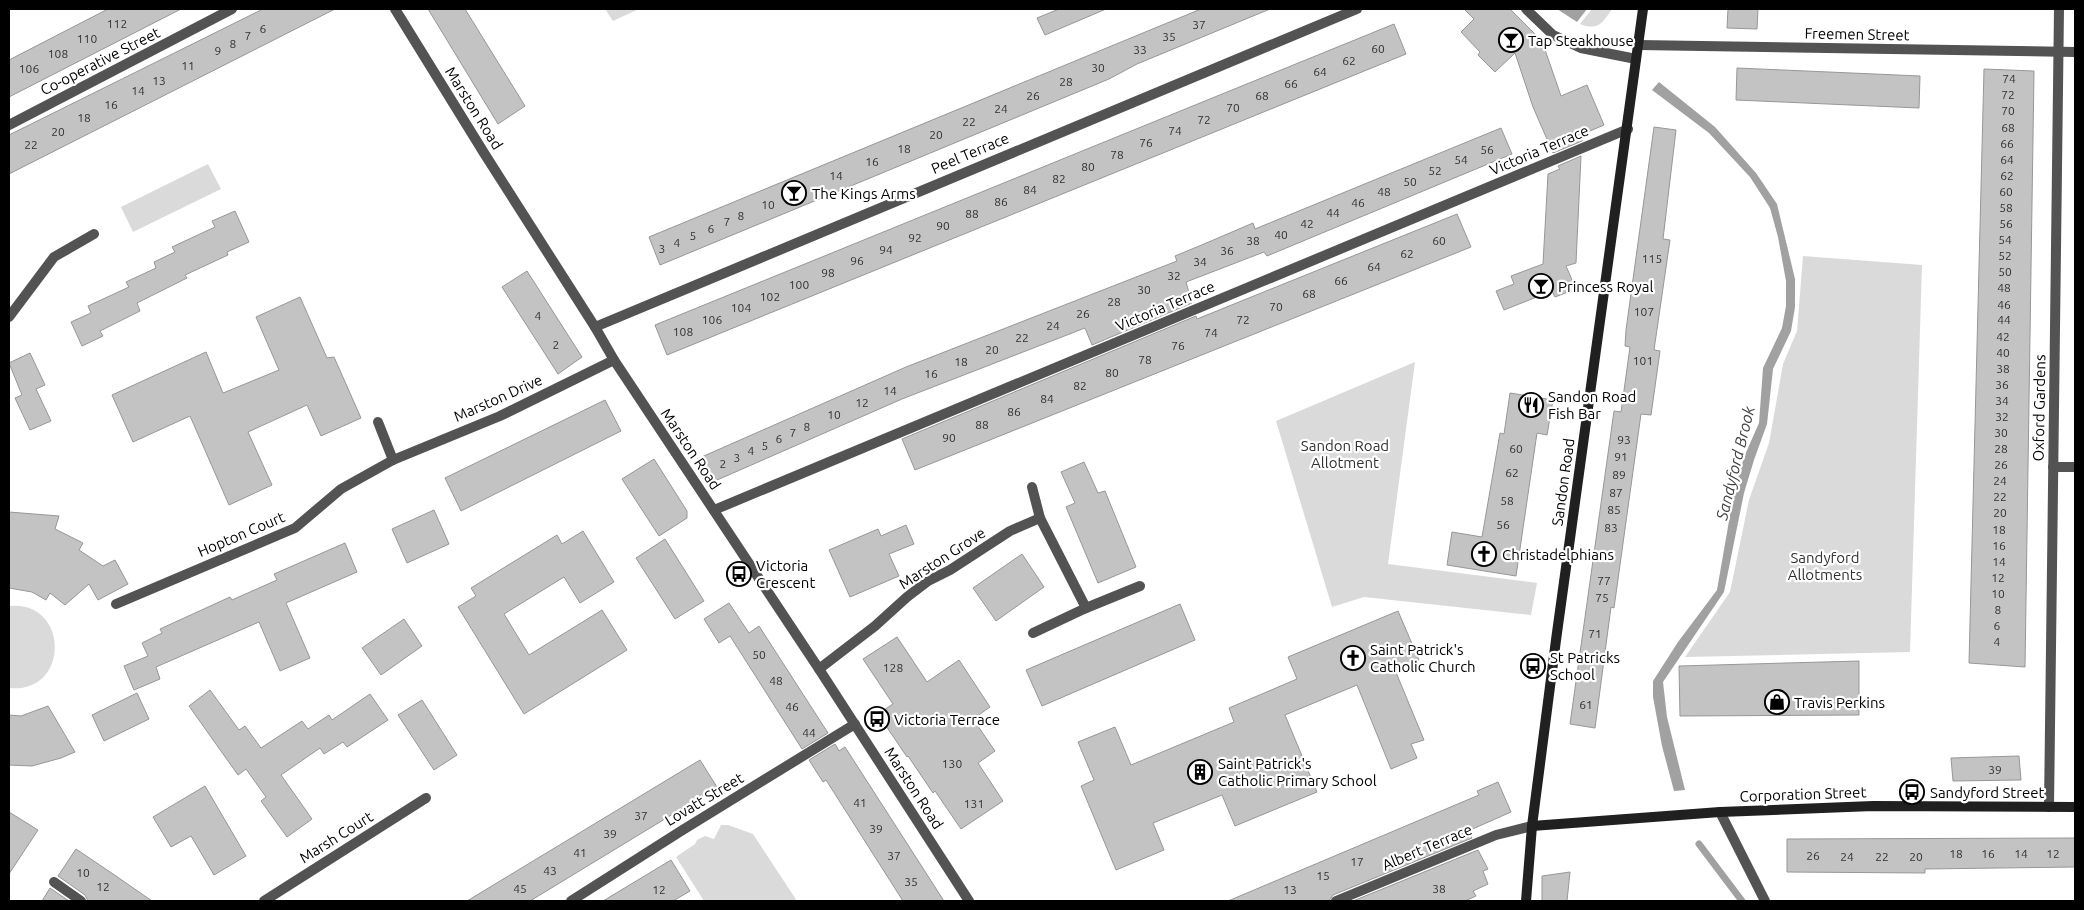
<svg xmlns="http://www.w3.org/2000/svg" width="2084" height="910" font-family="Ubuntu,sans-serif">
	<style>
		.green { fill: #dadada }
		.water { fill: #a1a1a1 }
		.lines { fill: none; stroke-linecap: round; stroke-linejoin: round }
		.stream { stroke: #a1a1a1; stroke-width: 7 }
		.building { fill: #c3c3c3; stroke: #979797 }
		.street { stroke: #535353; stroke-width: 10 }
		.secondary { stroke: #202020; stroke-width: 10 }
		.labels { text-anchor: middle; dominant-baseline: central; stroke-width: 4.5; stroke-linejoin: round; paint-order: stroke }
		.number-label { font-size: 12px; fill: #313131 }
		.street-label { font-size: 15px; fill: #000; stroke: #fff }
		.poi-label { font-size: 15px; fill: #000; stroke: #fff; text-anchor: start }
		.park-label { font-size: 15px; fill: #313131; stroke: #fff }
		.water-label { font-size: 16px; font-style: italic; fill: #424242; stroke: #fff }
	</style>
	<rect width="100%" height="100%" fill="#fff"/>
	<g class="green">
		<path d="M605 9H639L613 21Z"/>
		<path d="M1592 9H1612C1602 23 1599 31 1580 24Z"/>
		<path d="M208 164 221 189 133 232 121 207Z"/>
		<path d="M1803 256 1922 265 1910 652 1685 657 1730 592 1749 500 1769 443 1783 364 1797 331Z"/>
		<path d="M1415 362 1388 564 1537 583 1531 615 1364 597 1332 607 1276 421Z"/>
		<path d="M9 606C69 599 71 694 9 688Z"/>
		<path d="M721 825H728L753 834 795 898 796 901H704L676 857 695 844 697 840 705 836 714 839Z"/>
	</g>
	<g class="water">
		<path d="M1557 9H1587L1577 22Z"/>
		<path d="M1659 82 1715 127 1756 173 1777 204 1795 279V307L1791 331 1773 369 1767 424 1754 460 1744 493 1724 592 1663 682 1667 717 1685 790 1674 791 1662 746 1653 697V681L1678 642 1717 590 1734 492 1744 457 1759 423 1763 368 1782 328 1786 306V281L1778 237 1770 208 1750 177 1709 133 1652 90Z"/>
	</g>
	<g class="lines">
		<path class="stream" d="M1699 844 1742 901"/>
	</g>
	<g class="building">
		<path d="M108 9H181L9 97V60Z"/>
		<path d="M263 9H335L9 174V135Z"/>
		<path d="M428 9H465L525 106 498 124Z"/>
		<path d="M1059 9H1106L1045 35 1037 18Z"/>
		<path d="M1201 9H1270L1137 64 1109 79 660 265 649 237Z"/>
		<path d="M1464 9H1510L1542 41 1561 96 1587 85 1604 125 1583 134 1582 141 1553 153 1533 107 1515 53 1495 72 1478 55 1480 52 1461 32 1474 19Z"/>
		<path d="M1728 9H1758L1757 29 1727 28Z"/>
		<path d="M1394 24 1406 54 667 355 655 325Z"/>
		<path d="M1737 68 1920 76 1919 108 1736 100Z"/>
		<path d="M1984 69 2034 71 2025 667 1969 663Z"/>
		<path d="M1654 127 1676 130 1663 239 1670 240 1654 350 1660 351 1651 415 1641 414 1614 608 1611 607 1595 728 1570 724 1614 411 1621 412 1630 347 1625 346 1626 330Z"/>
		<path d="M1501 128 1512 154 1267 256 1264 252 1186 282 1192 303 1092 345 1085 328 902 399 708 484 697 459 906 367 1177 261 1175 256 1204 244 1253 223 1255 229Z"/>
		<path d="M1581 156 1576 263 1566 266 1576 289 1555 297 1552 291 1504 310 1496 291 1514 284 1511 276 1543 264 1548 174 1560 169 1558 166Z"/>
		<path d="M235 211 249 242 227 252 228 255 185 275 187 278 137 303 140 311 100 331 103 336 82 346 71 322 91 313 88 306 129 287 126 282 156 268 154 262 175 252 172 247 215 227 212 221Z"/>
		<path d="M1457 214 1471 247 915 470 902 439 1196 316 1197 319 1229 306Z"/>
		<path d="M527 271 582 357 558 374 502 287Z"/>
		<path d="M300 297 327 358 334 357 361 418 321 436 307 405 248 432 272 485 229 505 190 416 133 442 112 395 206 352 223 393 279 370 256 317Z"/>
		<path d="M30 353 45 385 36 389 51 421 30 430 15 398 22 395 9 363Z"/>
		<path d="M1510 393 1553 400 1547 435 1537 433 1516 576 1447 565 1452 532 1482 537 1500 433 1504 434Z"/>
		<path d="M605 400 621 431 461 511 445 478Z"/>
		<path d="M654 459 687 511V518L659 536 622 479Z"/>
		<path d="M1084 462 1098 493 1105 491 1136 567 1098 583 1066 507 1075 503 1061 472Z"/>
		<path d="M434 510 449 544 407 563 392 529Z"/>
		<path d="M9 512 59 516 55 529 83 543 79 550 103 566 115 560 128 584 98 600 89 584 65 605 50 593 46 600 32 592 9 588Z"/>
		<path d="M906 525 914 544 889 554 899 576 850 597 829 550 878 529 881 536Z"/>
		<path d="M583 531 614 582 580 603 564 577 504 614 529 655 602 610 627 650 524 714 458 607 476 596 471 588 557 535 562 544Z"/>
		<path d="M665 539 704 601 675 619 636 558Z"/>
		<path d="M345 543 357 572 286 603 310 658 280 671 259 622 156 667 160 679 134 690 124 666 148 656 142 643 162 633 160 629 230 597 232 600 277 580 274 574Z"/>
		<path d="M1022 554 1044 587 996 621 973 588Z"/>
		<path d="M729 603 749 633 759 626 828 733 802 749 730 636 719 643 704 619Z"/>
		<path d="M1180 604 1195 640 1042 706 1026 670Z"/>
		<path d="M1398 611 1419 660 1395 670 1424 740 1411 744 1417 758 1391 769 1357 685 1285 715 1317 792 1235 826 1222 795 1153 823 1164 850 1116 870 1081 786 1094 780 1078 742 1115 727 1131 765 1234 722 1229 708 1297 679 1288 657Z"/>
		<path d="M404 619 422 646 381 675 362 648Z"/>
		<path d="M897 637 927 682 959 660 990 707 973 719 995 751 978 763 1003 801 961 829 935 791 933 793 908 756 907 757 878 714 893 704 863 659Z"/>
		<path d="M1859 661V715L1680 716 1679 666Z"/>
		<path d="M210 690 239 730 245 726 261 748 302 721 308 729 329 715 332 720 370 694 388 720 347 747 343 742 324 754 320 748 281 775 312 819 287 837 261 801 266 797 246 769 238 775 189 706Z"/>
		<path d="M137 693 149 719 104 741 92 715Z"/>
		<path d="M422 700 457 755 434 770 398 715Z"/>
		<path d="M48 706 75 752 61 758 32 766 9 765V715L21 716Z"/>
		<path d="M835 744 839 751 845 747 944 901H903L826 780 823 782 809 760Z"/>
		<path d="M2019 756 2021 780 1953 781 1951 758Z"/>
		<path d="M700 760 717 787 673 814 530 901H467Z"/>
		<path d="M1498 782 1511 812 1468 831 1472 838 1333 895 1329 901H1228L1479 795 1477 791Z"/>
		<path d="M205 786 246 856 214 875 191 836 171 847 153 817Z"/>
		<path d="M9 812 38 830 9 874Z"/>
		<path d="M2075 838V867L1925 869V873L1787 872V839Z"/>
		<path d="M76 849 116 876 152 901H88L85 895 58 876Z"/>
		<path d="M1478 850 1488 869 1483 871 1488 884 1473 891 1476 896 1465 901H1353Z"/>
		<path d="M671 860 690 891 673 901H603Z"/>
		<path d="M1570 872 1567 901H1542V876Z"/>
		<path d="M50 888 69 901H42Z"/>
	</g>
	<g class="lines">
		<g class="street">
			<path d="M395 9 484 153 595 327 614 360 819 669 969 901"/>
			<path d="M1526 9 1553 35 1581 48 1636 59"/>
			<path d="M1639 45 2075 52"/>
			<path d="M9 125 232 9"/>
			<path d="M9 317 54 257 94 234"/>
			<path d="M595 327 1357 9"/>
			<path d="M378 422 393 460"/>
			<path d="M2053 467H2075"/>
			<path d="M1032 487 1040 518"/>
			<path d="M714 510 1628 129"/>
			<path d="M116 604 295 528 341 489 393 460 500 416 614 360"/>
			<path d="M1033 633 1086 608"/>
			<path d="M819 669 875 626 907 597 928 581 950 570 1010 531 1040 518 1086 608 1140 586"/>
			<path d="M2049 807 2059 9"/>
			<path d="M1720 812 1765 901"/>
			<path d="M54 882 81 901"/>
			<path d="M264 901 426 798"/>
			<path d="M571 901 681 831 855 724"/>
			<path d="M1336 901 1496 835 1532 826"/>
		</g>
		<g class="secondary">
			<path d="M1532 826 1720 812 1873 806 2075 807"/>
			<path d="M1526 901 1532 826 1556 640 1643 9"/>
		</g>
	</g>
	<defs>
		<symbol id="bar-ring" viewBox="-11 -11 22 22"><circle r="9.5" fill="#fff" stroke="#000" stroke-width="1.5"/><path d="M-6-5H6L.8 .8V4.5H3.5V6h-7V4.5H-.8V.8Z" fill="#000"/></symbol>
		<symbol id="restaurant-ring" viewBox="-11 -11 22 22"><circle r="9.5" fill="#fff" stroke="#000" stroke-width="1.5"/><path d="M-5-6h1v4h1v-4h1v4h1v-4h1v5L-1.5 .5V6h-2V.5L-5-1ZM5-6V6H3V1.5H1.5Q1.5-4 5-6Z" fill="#000"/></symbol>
		<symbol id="church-ring" viewBox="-11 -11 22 22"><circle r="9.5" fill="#fff" stroke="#000" stroke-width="1.5"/><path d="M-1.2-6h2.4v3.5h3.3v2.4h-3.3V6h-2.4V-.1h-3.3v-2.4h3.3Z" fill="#000"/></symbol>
		<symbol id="bus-ring" viewBox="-11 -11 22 22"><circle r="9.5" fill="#fff" stroke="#000" stroke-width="1.5"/><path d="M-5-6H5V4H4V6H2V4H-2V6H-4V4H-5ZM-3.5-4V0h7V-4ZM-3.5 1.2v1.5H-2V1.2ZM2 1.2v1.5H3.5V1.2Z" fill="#000"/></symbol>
		<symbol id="shop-ring" viewBox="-11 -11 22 22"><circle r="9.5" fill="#fff" stroke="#000" stroke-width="1.5"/><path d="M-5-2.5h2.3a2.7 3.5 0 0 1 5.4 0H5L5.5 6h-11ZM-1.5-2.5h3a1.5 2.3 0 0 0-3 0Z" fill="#000"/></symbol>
		<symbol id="building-ring" viewBox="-11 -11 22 22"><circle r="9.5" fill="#fff" stroke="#000" stroke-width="1.5"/><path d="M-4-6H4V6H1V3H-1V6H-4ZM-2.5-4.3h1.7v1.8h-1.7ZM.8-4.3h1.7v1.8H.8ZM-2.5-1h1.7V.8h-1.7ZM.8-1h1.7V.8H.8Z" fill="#000"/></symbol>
	</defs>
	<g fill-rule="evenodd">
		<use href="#bar-ring" x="1497" y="26" width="28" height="28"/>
		<use href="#bar-ring" x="780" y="179" width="28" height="28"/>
		<use href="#bar-ring" x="1527" y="272" width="28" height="28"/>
		<use href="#restaurant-ring" x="1517" y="391" width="28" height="28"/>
		<use href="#church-ring" x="1470" y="540" width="28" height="28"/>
		<use href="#bus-ring" x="725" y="560" width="28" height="28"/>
		<use href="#church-ring" x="1339" y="644" width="28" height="28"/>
		<use href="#bus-ring" x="1519" y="652" width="28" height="28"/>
		<use href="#shop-ring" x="1763" y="688" width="28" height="28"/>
		<use href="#bus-ring" x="863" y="705" width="28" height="28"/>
		<use href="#building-ring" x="1186" y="758" width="28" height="28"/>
		<use href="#bus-ring" x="1898" y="778" width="28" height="28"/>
	</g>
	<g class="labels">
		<g class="number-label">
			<text x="117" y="23">112</text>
			<text x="1199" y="24">37</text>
			<text x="263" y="28">6</text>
			<text x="248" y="35">7</text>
			<text x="1169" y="36">35</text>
			<text x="87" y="38">110</text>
			<text x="233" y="43">8</text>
			<text x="1378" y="48">60</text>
			<text x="1140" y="49">33</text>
			<text x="218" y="50">9</text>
			<text x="58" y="53">108</text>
			<text x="1349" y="60">62</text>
			<text x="188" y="65">11</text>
			<text x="1098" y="67">30</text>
			<text x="29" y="68">106</text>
			<text x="1320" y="71">64</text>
			<text x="2009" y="78">74</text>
			<text x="159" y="80">13</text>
			<text x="1066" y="81">28</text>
			<text x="1291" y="83">66</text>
			<text x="138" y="90">14</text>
			<text x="2008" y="94">72</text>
			<text x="1033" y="95">26</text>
			<text x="1262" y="95">68</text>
			<text x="111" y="104">16</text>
			<text x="1233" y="107">70</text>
			<text x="1001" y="108">24</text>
			<text x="2008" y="110">70</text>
			<text x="84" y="117">18</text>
			<text x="1204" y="119">72</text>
			<text x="969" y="121">22</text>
			<text x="2008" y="127">68</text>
			<text x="1175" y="130">74</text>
			<text x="58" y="131">20</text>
			<text x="936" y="134">20</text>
			<text x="1146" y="142">76</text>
			<text x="2007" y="143">66</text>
			<text x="31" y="144">22</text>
			<text x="904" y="148">18</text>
			<text x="1487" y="149">56</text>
			<text x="1117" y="154">78</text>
			<text x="1461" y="159">54</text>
			<text x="2007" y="159">64</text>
			<text x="872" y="161">16</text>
			<text x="1088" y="166">80</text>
			<text x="1435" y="170">52</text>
			<text x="836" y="175">14</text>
			<text x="2007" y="175">62</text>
			<text x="1059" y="178">82</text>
			<text x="1410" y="181">50</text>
			<text x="1030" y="189">84</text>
			<text x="1384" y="191">48</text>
			<text x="2006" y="191">60</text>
			<text x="1001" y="201">86</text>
			<text x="1358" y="202">46</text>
			<text x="768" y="204">10</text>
			<text x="2006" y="207">58</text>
			<text x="1333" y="212">44</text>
			<text x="972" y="213">88</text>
			<text x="741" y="215">8</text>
			<text x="727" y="221">7</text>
			<text x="1307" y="223">42</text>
			<text x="2006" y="223">56</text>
			<text x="943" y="225">90</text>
			<text x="711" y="228">6</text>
			<text x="1281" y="234">40</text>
			<text x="693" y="235">5</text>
			<text x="915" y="237">92</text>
			<text x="2005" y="239">54</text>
			<text x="1253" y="240">38</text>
			<text x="1439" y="240">60</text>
			<text x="677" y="242">4</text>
			<text x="662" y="248">3</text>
			<text x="886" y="249">94</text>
			<text x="1227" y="250">36</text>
			<text x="1407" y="253">62</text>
			<text x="2005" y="255">52</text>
			<text x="1652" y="258">115</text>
			<text x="857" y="260">96</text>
			<text x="1200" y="261">34</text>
			<text x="1374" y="266">64</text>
			<text x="2005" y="271">50</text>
			<text x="828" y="272">98</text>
			<text x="1174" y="275">32</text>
			<text x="1341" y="280">66</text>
			<text x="799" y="284">100</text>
			<text x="2004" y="287">48</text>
			<text x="1144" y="289">30</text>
			<text x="1309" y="293">68</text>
			<text x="770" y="296">102</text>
			<text x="1114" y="301">28</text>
			<text x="2004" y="304">46</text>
			<text x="1276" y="306">70</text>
			<text x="741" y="307">104</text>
			<text x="1644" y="311">107</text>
			<text x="1083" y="313">26</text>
			<text x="538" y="315">4</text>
			<text x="712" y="319">106</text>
			<text x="1243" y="319">72</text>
			<text x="2004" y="319">44</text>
			<text x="1053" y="325">24</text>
			<text x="683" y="331">108</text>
			<text x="1211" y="332">74</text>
			<text x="2003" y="336">42</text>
			<text x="1022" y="337">22</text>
			<text x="556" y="344">2</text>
			<text x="1178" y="345">76</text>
			<text x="992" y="349">20</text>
			<text x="2003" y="352">40</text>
			<text x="1145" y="359">78</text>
			<text x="1643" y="360">101</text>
			<text x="961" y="361">18</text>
			<text x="2003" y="368">38</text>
			<text x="1112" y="372">80</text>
			<text x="931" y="373">16</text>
			<text x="2002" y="384">36</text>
			<text x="1080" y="385">82</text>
			<text x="890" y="390">14</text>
			<text x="1047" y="398">84</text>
			<text x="2002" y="400">34</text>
			<text x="862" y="402">12</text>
			<text x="1014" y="411">86</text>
			<text x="834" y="414">10</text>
			<text x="2002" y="416">32</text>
			<text x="982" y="424">88</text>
			<text x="807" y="426">8</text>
			<text x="793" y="432">7</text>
			<text x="2001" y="432">30</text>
			<text x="949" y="437">90</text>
			<text x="779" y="438">6</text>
			<text x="1624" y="439">93</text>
			<text x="765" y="445">5</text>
			<text x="1516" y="448">60</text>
			<text x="2001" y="448">28</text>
			<text x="751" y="450">4</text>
			<text x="1621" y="456">91</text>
			<text x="737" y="457">3</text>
			<text x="723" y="463">2</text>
			<text x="2001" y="464">26</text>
			<text x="1512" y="472">62</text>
			<text x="1619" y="474">89</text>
			<text x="2000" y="480">24</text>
			<text x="1616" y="492">87</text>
			<text x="2000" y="496">22</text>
			<text x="1507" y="500">58</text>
			<text x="1614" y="509">85</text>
			<text x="2000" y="512">20</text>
			<text x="1503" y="524">56</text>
			<text x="1611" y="527">83</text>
			<text x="1999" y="529">18</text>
			<text x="1999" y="545">16</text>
			<text x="1999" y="561">14</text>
			<text x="1998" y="577">12</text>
			<text x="1604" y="580">77</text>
			<text x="1998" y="593">10</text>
			<text x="1602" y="597">75</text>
			<text x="1998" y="609">8</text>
			<text x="1997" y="625">6</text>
			<text x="1595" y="633">71</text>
			<text x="1997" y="641">4</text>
			<text x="759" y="654">50</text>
			<text x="893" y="667">128</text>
			<text x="776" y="680">48</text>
			<text x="1586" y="704">61</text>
			<text x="792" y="706">46</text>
			<text x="809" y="732">44</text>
			<text x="952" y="763">130</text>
			<text x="1995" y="769">39</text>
			<text x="860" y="802">41</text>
			<text x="974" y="803">131</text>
			<text x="641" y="815">37</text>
			<text x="876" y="828">39</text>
			<text x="610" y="833">39</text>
			<text x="580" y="852">41</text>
			<text x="1956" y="853">18</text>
			<text x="1988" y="853">16</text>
			<text x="2021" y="853">14</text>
			<text x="2053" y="853">12</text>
			<text x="894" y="855">37</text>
			<text x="1813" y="855">26</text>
			<text x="1847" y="856">24</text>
			<text x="1882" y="856">22</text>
			<text x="1916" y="856">20</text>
			<text x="1357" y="861">17</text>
			<text x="550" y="870">43</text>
			<text x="83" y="872">10</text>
			<text x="1323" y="875">15</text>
			<text x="911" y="881">35</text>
			<text x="103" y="886">12</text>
			<text x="520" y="888">45</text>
			<text x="1439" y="888">38</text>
			<text x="659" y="889">12</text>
			<text x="1290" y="889">13</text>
		</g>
		<g class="street-label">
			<text transform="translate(1857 34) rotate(1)">Freemen Street</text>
			<text transform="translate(100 61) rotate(-27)">Co-operative Street</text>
			<text transform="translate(474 108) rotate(58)">Marston Road</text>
			<text transform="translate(1539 150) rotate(-23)">Victoria Terrace</text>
			<text transform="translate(970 153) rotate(-23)">Peel Terrace</text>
			<text transform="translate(1165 306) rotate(-23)">Victoria Terrace</text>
			<text transform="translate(498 398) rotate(-24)">Marston Drive</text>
			<text transform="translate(2039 408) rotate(-89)">Oxford Gardens</text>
			<text transform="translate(691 449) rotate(56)">Marston Road</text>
			<text transform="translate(1563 482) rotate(-82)">Sandon Road</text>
			<text transform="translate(241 534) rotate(-23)">Hopton Court</text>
			<text transform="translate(942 558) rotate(-33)">Marston Grove</text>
			<text transform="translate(914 788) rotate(57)">Marston Road</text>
			<text transform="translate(1803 794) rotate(-2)">Corporation Street</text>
			<text transform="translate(704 799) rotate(-31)">Lovatt Street</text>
			<text transform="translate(336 837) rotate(-32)">Marsh Court</text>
			<text transform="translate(1427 847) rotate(-23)">Albert Terrace</text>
		</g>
		<g class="poi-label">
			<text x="1528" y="40">Tap Steakhouse</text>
			<text x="812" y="193">The Kings Arms</text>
			<text x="1558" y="286">Princess Royal</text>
			<text x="1548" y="396">Sandon Road<tspan x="1548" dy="17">Fish Bar</tspan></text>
			<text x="1502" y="554">Christadelphians</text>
			<text x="756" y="565">Victoria<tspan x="756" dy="17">Crescent</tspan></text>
			<text x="1370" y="649">Saint Patrick's<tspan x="1370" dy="17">Catholic Church</tspan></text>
			<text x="1550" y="657">St Patricks<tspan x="1550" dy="17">School</tspan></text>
			<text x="1794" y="702">Travis Perkins</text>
			<text x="894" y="719">Victoria Terrace</text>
			<text x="1218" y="763">Saint Patrick's<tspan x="1218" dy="17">Catholic Primary School</tspan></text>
			<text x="1930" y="792">Sandyford Street</text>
		</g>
		<g class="park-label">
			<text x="1345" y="445">Sandon Road<tspan x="1345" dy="17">Allotment</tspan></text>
			<text x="1825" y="557">Sandyford<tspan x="1825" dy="17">Allotments</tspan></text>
		</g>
		<g class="water-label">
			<text transform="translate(1735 463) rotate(-76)">Sandyford Brook</text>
		</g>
	</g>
	<rect width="2084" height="910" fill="none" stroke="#000000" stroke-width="20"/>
</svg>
